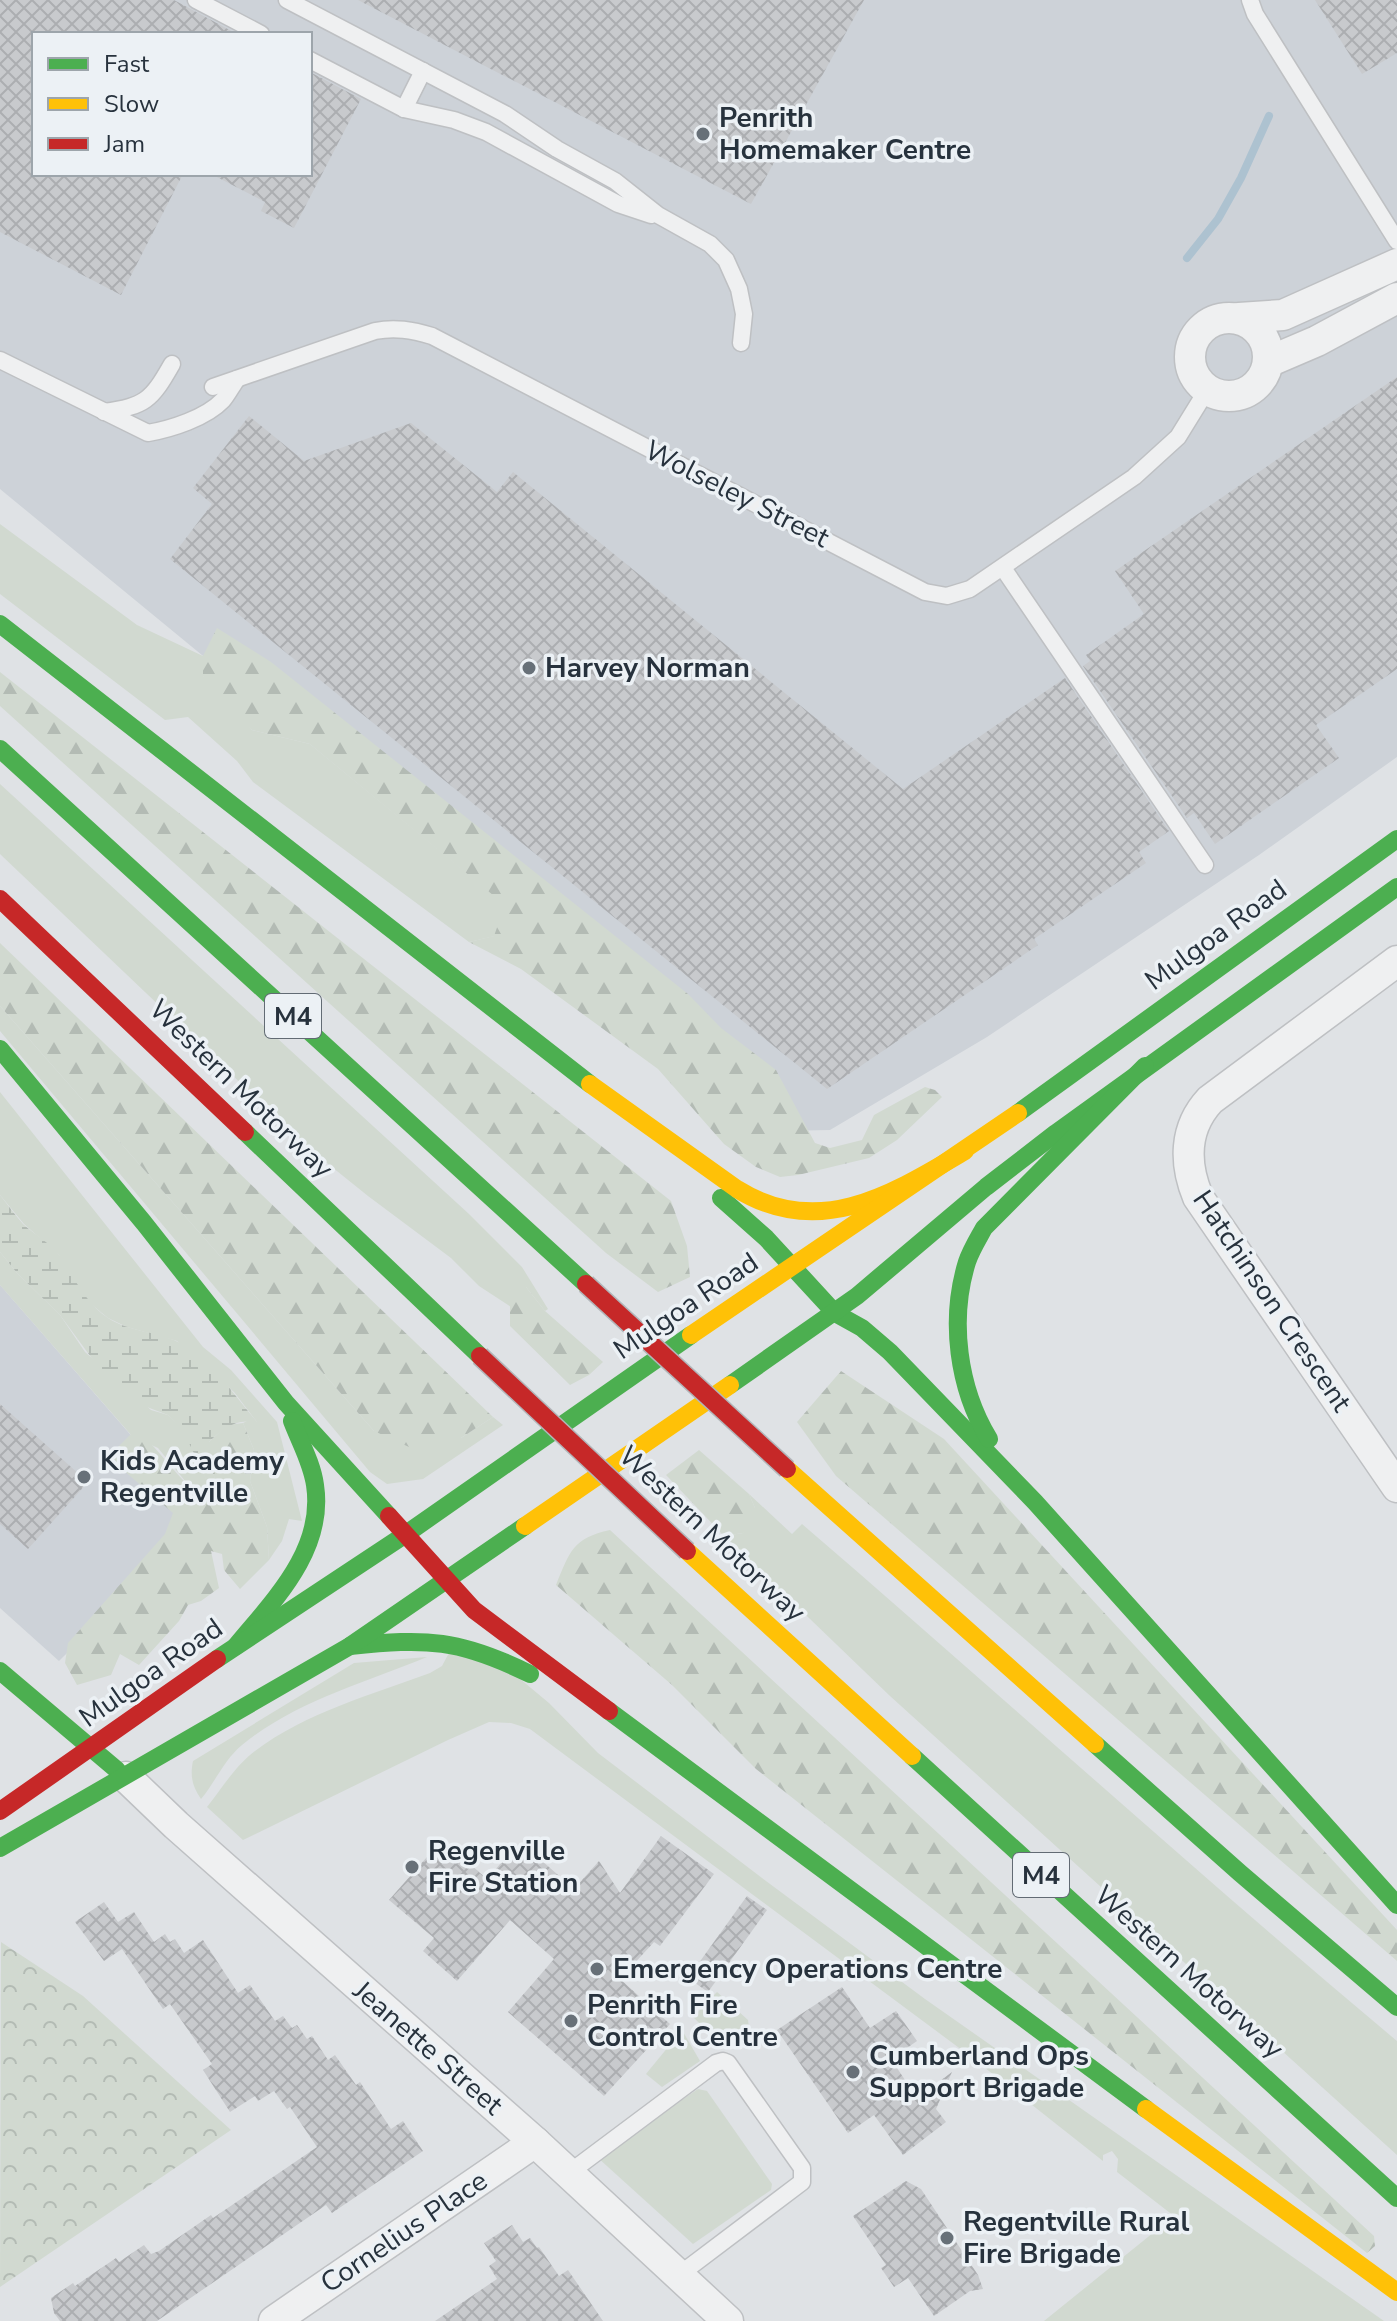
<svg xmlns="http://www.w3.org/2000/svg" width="1397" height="2321" font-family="'Nunito Sans',sans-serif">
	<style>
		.built { fill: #cdd2d8; fill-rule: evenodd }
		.grass { fill: #d1d9d0 }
		.forest { fill: url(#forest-firs) }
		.wetland { fill: url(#wetland-marsh) }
		.park { fill: url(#park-crowns) }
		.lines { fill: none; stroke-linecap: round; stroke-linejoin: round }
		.stream { stroke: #adc2d0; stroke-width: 8 }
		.building { fill: url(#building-cross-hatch) }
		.lane-casing { stroke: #bec0c3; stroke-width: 19 }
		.street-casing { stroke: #bec0c3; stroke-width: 33 }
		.lane { stroke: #eff0f1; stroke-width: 16 }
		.street { stroke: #eff0f1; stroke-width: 30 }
		.fast { stroke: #4caf50; stroke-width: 18 }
		.slow { stroke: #ffc107; stroke-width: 18 }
		.jam { stroke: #c62828; stroke-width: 18 }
		.jam-bridge-casing { stroke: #b2b5b9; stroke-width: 21; stroke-linecap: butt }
		.jam-bridge { stroke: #c62828; stroke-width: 18 }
		.poi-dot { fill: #677078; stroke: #ecf1f5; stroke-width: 3 }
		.labels { text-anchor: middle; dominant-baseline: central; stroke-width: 7; stroke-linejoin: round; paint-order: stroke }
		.shield { fill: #ecf1f5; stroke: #626b74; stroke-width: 2 }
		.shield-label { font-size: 26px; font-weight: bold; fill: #27323d }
		.poi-label { font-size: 28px; font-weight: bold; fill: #27323d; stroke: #ecf1f5; text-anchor: start }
		.street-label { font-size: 28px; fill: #27323d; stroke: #ecf1f5 }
	</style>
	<defs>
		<pattern id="forest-firs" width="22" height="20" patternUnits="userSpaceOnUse" patternTransform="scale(2)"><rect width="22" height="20" fill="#d1d9d0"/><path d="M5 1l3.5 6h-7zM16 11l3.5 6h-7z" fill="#b3bbb4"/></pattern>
		<pattern id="wetland-marsh" width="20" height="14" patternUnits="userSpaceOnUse" patternTransform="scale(2)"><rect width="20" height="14" fill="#d1d9d0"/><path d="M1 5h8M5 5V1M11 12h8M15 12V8" fill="none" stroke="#b3bbb4"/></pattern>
		<pattern id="park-crowns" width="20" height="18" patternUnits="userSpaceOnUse" patternTransform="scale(2)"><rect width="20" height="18" fill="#d1d9d0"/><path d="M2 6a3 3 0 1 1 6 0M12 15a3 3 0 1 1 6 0" fill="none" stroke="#b3bbb4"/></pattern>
		<pattern id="building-cross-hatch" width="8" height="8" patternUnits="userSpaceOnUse" patternTransform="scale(2)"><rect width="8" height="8" fill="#c8cacd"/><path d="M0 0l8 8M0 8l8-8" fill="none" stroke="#acaeb1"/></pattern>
	</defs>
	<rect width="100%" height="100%" fill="#dfe2e5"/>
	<g class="built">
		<path d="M0 0H1397V757L1259 855 987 1037 830 1130 781 1131 0 489ZM34 34H310V174H34Z"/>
		<path d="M0 1285 203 1518 59 1661 0 1608Z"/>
	</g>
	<g class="grass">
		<path d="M0 524 137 625 203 656V676L252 730 310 744 506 905 495 936 469 942 253 782 237 761 188 717 165 720 0 594Z"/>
		<path d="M0 784 469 1214 522 1267 548 1309 545 1311 526 1287 510 1290 511 1307 479 1286 451 1258 368 1196 312 1151 0 854Z"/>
		<path d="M0 1006 374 1431 461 1438 493 1417 503 1425 423 1479 387 1484 370 1472 0 1031Z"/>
		<path d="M0 1092 203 1347 231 1370 277 1422 302 1521 289 1519 282 1541 269 1560 267 1527 250 1481 254 1450 243 1423 249 1420 257 1422 234 1392 177 1341 127 1327 108 1318 91 1304 70 1277 59 1255 24 1224 0 1195Z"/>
		<path d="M0 1252 17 1273 60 1315 85 1352 151 1410 168 1415 184 1430 216 1501 209 1503 195 1493 158 1448 132 1436 0 1285Z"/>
		<path d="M749 1494 792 1534 802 1524C1001 1695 1195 1872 1397 2041V2155L890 1696 724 1536 743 1533 755 1508Z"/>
		<path d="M450 1651 513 1673 549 1703 598 1753 766 1881 925 1999 1384 2321H1044L1174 2216 1117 2172 1118 2159 1112 2151 1103 2155V2161L970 2056 530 1729 511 1723 489 1722 448 1740 243 1840 207 1807C222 1788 236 1765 255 1751 307 1712 371 1695 430 1673L442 1666Z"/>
		<path d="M427 1657C364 1683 296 1701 242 1745 224 1760 216 1781 201 1799 192 1786 190 1776 193 1761L354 1663Z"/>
		<path d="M717 1992 748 2020 749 2027 722 2045 693 2017Z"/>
		<path d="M682 2030 700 2061 662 2087 646 2074Z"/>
		<path d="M698 2089 707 2091 772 2184 771 2190 693 2244 597 2157Z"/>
	</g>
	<g class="forest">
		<path d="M217 628 271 662 688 994 721 1028 776 1070 815 1143 830 1148 862 1140 874 1115 925 1087 935 1090 942 1097 897 1140 869 1158 798 1175 780 1177 756 1167 724 1144 658 1069 521 969 469 942 494 936 505 905 310 744 252 730 212 696 203 676V656Z"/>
		<path d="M0 672 671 1201 687 1246 690 1277 658 1292 606 1253 0 706Z"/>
		<path d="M0 943 493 1417 461 1438 420 1452 374 1431 0 1006Z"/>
		<path d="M514 1284 526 1287 545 1311 603 1362 589 1375 570 1385 510 1326V1290Z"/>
		<path d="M841 1371 944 1439 1397 1930V1961L836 1476 797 1422Z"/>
		<path d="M243 1423 254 1450 250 1481 267 1527 269 1560 240 1589 224 1570 222 1554 211 1551 219 1588 201 1601 188 1605 179 1621 139 1665 120 1654 111 1675 77 1685 65 1663 68 1643 165 1534 173 1513 108 1457 136 1429C162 1452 181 1484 209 1503L222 1499 209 1462V1442L227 1425Z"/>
		<path d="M699 1450 749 1494 755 1508V1525L743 1533 724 1536 666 1475Z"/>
		<path d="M610 1530 1374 2236 1375 2246 1367 2253 756 1769 672 1685 556 1585C570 1551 573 1538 610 1530Z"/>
	</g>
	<path class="wetland" d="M0 1195C8 1205 15 1215 23 1224 35 1235 50 1243 60 1256 75 1278 85 1303 108 1318 129 1332 156 1331 178 1342 212 1359 234 1396 259 1424 239 1416 223 1428 209 1442V1463L223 1499 216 1501 183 1430 168 1415 131 1401 107 1379 60 1315 17 1273 0 1252Z"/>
	<path class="park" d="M1 1942 83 1996 231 2130 0 2287Z"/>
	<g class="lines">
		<path class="stream" d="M1187 258 1218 219 1241 178 1269 116"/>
	</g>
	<g class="building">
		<path d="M0 0H174L237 34H34V174H183L121 295 0 232Z"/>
		<path d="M358 0H864L751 204Z"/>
		<path d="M1315 0H1397V53L1362 74Z"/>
		<path d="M310 72 361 99 294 228 261 211 265 202 211 174H310Z"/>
		<path d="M1397 377V669L1316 725 1339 758 1215 844 1194 813 1187 818 1083 666 1090 661 1086 655 1144 614 1115 571Z"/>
		<path d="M249 416 304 461 411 423 497 492 513 472 903 789 1065 678 1169 831 1139 852 1146 863 1034 939 1038 945 827 1089 170 559 212 504 193 488Z"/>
		<path d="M0 1404 88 1482 28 1549 0 1524Z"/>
		<path d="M661 1836 714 1874 660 1946 654 1942 620 1979 670 2024 604 2096 508 2012 554 1959 510 1920 457 1981 423 1951 434 1938 389 1900 442 1840 487 1879 508 1855 513 1859 525 1846 574 1889 599 1861 620 1893Z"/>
		<path d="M747 1896 767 1910 708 1992 688 1978Z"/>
		<path d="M104 1902 118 1922 134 1912 154 1942 165 1934 170 1942 175 1939 184 1953 203 1940 238 1993 250 1985 275 2021 283 2016 292 2028 297 2025 307 2039 312 2036 328 2060 335 2055 356 2085 360 2082 391 2129 403 2121 423 2151 332 2213 326 2205 157 2321H60L54 2313 51 2298 73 2283 75 2286 116 2258 119 2262 144 2245 151 2254 159 2251 211 2215 213 2218 317 2147 290 2107 287 2109 274 2091 258 2101 255 2096 230 2112 203 2070 212 2064 170 2004 163 2009 122 1949 104 1961 75 1922Z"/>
		<path d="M842 1987 870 2028 896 2011 917 2041 891 2059 917 2098 952 2072 936 2109 946 2122 903 2155 874 2115 848 2133 777 2030Z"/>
		<path d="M906 2181 921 2189 978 2275 983 2289 970 2291 934 2316 908 2278 894 2287 881 2268 886 2265 853 2216Z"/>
		<path d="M512 2225 523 2242 530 2238 537 2248 539 2247 559 2276 568 2270 603 2321H435L497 2279 489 2266 496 2261 484 2243Z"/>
	</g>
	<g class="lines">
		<defs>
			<g id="lane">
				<path d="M196 0 261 34"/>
				<path d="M287 0 505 114 557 149 615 181 658 215 710 244 726 260 739 289 744 314 741 343"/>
				<path d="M1250 0 1255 14 1397 241"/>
				<path d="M310 60 404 109 454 120 486 132 618 204 651 215"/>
				<path d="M404 109 423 71"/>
				<path d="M0 360 148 433C171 429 206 418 223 400 228 394 232 386 237 379"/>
				<path d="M213 387 375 331C395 327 412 330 432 336L925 592 947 596 970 589 1134 477 1178 437 1207 390"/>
				<path d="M104 412C145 406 151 401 172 364"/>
				<path d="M1003 568 1205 865"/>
				<path d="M569 2173 716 2063 723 2061 728 2063 802 2168V2182L679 2275"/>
			</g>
			<g id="street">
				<circle cx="1229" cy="357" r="39"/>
				<path d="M1239 318 1283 315 1397 264"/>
				<path d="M1268 362 1317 341 1397 298"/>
				<path d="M1397 961 1210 1100C1184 1128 1184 1163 1198 1197L1397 1487"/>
				<path d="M126 1777 176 1825 535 2142 728 2321"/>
				<path d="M274 2321 535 2142"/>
			</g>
		</defs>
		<use href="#lane" class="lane-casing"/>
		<use href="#street" class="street-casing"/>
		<use href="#lane" class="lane"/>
		<use href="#street" class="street"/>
		<g class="fast">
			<path d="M0 624 590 1084"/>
			<path d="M0 749 586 1284"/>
			<path d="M0 1049 144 1223 286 1403 389 1516"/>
			<path d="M1018 1113 1397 839"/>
			<path d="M245 1132 480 1356"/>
			<path d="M721 1198 766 1238 835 1313 862 1328 890 1352 1035 1502 1397 1905"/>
			<path d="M730 1385 857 1296 986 1187 1056 1133 1397 887"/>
			<path d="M989 1439C958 1388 949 1320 967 1262 971 1250 978 1239 984 1228L1145 1066"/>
			<path d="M236 1646C274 1600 325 1550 315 1485 312 1463 300 1442 292 1421"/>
			<path d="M350 1646C427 1638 459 1639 530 1674"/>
			<path d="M217 1659 406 1534 691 1335"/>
			<path d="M0 1671 117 1770"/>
			<path d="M609 1711 1146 2109"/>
			<path d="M1095 1744 1240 1873 1397 2007"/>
			<path d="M912 1756 1397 2198"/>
			<path d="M0 1848 350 1646 525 1526"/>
		</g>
		<g class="slow">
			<path d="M590 1084 737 1189C819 1240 892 1194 965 1151"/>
			<path d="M691 1335 1018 1113"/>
			<path d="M787 1469 1095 1744"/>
			<path d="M525 1526 730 1385"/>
			<path d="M687 1551 912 1756"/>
			<path d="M1146 2109 1397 2292"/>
		</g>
		<g class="jam">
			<path d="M0 899 245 1132"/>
			<path d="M389 1516 474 1610 609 1711"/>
			<path d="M0 1811 217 1659"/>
		</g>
		<defs>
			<g id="jam-bridge">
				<path d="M586 1284 787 1469"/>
				<path d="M480 1356 687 1551"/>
			</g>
		</defs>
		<use href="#jam-bridge" class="jam-bridge-casing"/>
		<use href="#jam-bridge" class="jam-bridge"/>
	</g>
	<g class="poi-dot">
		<circle cx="703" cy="134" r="8"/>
		<circle cx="529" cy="668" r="8"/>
		<circle cx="84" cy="1477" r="8"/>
		<circle cx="412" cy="1867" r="8"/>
		<circle cx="597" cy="1969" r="8"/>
		<circle cx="571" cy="2021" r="8"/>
		<circle cx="853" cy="2072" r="8"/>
		<circle cx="947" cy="2238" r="8"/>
	</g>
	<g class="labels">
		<g class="shield">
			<rect x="265" y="994" width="56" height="44" rx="6"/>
			<rect x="1013" y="1853" width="56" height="44" rx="6"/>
		</g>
		<g class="shield-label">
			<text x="293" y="1016">M4</text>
			<text x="1041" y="1875">M4</text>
		</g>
		<g class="poi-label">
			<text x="719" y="118">Penrith<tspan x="719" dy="32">Homemaker Centre</tspan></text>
			<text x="545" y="668">Harvey Norman</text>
			<text x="100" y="1461">Kids Academy<tspan x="100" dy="32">Regentville</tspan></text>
			<text x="428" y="1851">Regenville<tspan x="428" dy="32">Fire Station</tspan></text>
			<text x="613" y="1969">Emergency Operations Centre</text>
			<text x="587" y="2005">Penrith Fire<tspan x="587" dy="32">Control Centre</tspan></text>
			<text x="869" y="2056">Cumberland Ops<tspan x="869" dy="32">Support Brigade</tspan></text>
			<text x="963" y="2222">Regentville Rural<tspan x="963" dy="32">Fire Brigade</tspan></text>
		</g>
		<g class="street-label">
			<text transform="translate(737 494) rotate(27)">Wolseley Street</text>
			<text transform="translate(1216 935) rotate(-36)">Mulgoa Road</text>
			<text transform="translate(241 1089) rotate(44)">Western Motorway</text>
			<text transform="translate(1272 1301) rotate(56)">Hatchinson Crescent</text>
			<text transform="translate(686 1306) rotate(-34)">Mulgoa Road</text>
			<text transform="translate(712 1534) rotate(43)">Western Motorway</text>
			<text transform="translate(151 1673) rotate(-35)">Mulgoa Road</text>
			<text transform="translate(1189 1972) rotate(42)">Western Motorway</text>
			<text transform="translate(428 2048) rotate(41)">Jeanette Street</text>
			<text transform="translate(404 2232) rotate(-34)">Cornelius Place</text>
		</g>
	</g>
	<rect x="32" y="32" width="280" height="144" fill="#ecf1f5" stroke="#9da5ab" stroke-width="2"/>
	<rect x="48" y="58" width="40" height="12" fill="#4caf50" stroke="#9da5ab" stroke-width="2"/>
	<text x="104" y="72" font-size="24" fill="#27323d">Fast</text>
	<rect x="48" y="98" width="40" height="12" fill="#ffc107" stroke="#9da5ab" stroke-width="2"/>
	<text x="104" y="112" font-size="24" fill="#27323d">Slow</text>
	<rect x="48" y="138" width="40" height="12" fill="#c62828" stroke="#9da5ab" stroke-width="2"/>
	<text x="104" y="152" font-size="24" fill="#27323d">Jam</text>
</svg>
